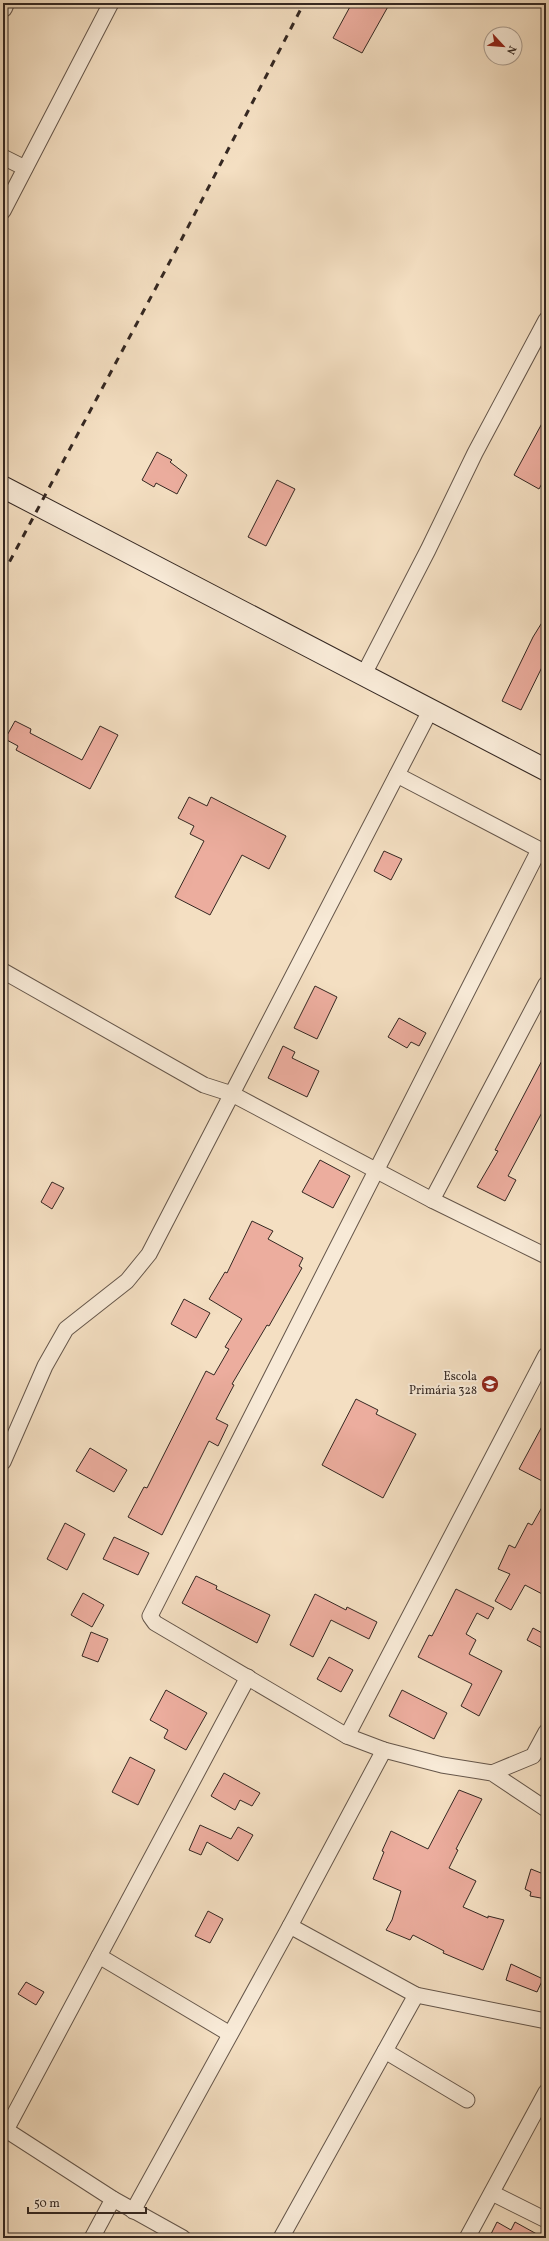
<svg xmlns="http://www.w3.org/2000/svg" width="549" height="2241" font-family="Vollkorn,serif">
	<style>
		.building { fill: #ecad9e; stroke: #352822 }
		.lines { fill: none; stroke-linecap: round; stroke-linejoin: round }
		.minor-casing { stroke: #65564a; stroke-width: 17 }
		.tertiary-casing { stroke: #65564a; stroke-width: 20 }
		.secondary-casing { stroke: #352822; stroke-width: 23 }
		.minor { stroke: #f8ead7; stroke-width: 15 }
		.tertiary { stroke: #f8ead7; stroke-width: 18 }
		.secondary { stroke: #f8ead7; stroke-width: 21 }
		.rail { stroke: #352822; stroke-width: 3; stroke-dasharray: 7 7; stroke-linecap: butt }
		.labels { text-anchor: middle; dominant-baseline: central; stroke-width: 4; stroke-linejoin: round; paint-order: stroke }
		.poi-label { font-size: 12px; fill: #352822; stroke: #f8ead7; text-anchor: end }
	</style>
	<rect width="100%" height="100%" fill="#f4dfc2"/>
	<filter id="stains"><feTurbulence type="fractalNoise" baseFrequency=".005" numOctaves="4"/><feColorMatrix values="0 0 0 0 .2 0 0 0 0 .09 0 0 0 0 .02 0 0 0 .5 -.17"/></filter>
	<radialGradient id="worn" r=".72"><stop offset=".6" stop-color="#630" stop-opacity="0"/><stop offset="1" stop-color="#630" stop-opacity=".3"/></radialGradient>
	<g class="building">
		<path d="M352 3H390L362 53 333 38Z"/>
		<path d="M546 416V476L539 489 514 475Z"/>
		<path d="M157 452 172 460 170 462 187 475 177 494 156 483 154 487 142 480Z"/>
		<path d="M277 480 295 489 266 546 248 537Z"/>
		<path d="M546 616V659L521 710 502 701 533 637Z"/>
		<path d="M15 721 31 729 30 733 82 760 100 726 118 735 90 789 16 750 18 746 5 739Z"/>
		<path d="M189 797 207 806 211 797 286 836 269 869 242 855 210 915 175 897 204 841 190 834 194 826 178 818Z"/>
		<path d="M384 851 402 859 391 880 374 871Z"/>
		<path d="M315 986 337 997 317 1039 294 1028Z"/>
		<path d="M399 1018 426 1033 419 1046 411 1042 407 1048 388 1037Z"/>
		<path d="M283 1046 295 1052 292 1058 319 1071 307 1097 268 1078Z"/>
		<path d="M546 1053V1105L508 1176 516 1180 505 1201 477 1187 498 1151 495 1150Z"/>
		<path d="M320 1160 350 1176 333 1208 302 1192Z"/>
		<path d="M52 1182 64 1188 52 1209 41 1202Z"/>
		<path d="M252 1221 273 1231 268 1239 303 1258 299 1266 302 1268 269 1326 267 1325 232 1384 234 1385 216 1419 228 1425 218 1446 209 1441 162 1535 128 1517 144 1487 147 1488 206 1371 214 1375 229 1349 225 1347 242 1319 209 1299 225 1272 227 1273Z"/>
		<path d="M184 1299 210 1313 196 1338 171 1324Z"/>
		<path d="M356 1399 378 1410 376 1414 416 1434 383 1498 322 1465Z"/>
		<path d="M546 1419V1483L519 1469Z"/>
		<path d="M90 1448 127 1470 114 1492 76 1471Z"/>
		<path d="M546 1500V1596L525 1585 511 1610 495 1601 510 1574 498 1569 509 1545 515 1548 528 1523 532 1525Z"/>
		<path d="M65 1523 85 1534 67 1570 47 1559Z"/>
		<path d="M114 1537 149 1553 138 1575 103 1559Z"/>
		<path d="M196 1576 217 1586 216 1589 270 1615 257 1643 182 1603Z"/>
		<path d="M456 1589 494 1608 488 1619 477 1613 466 1634 476 1640 469 1654 502 1671 479 1716 461 1706 472 1684 418 1657 429 1635 432 1636Z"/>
		<path d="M83 1593 104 1605 92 1627 71 1615Z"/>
		<path d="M315 1594 346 1610 347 1607 377 1622 369 1639 331 1620 313 1657 290 1645Z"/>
		<path d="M533 1628 546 1635V1650L527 1640Z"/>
		<path d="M91 1632 108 1639 98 1662 82 1656Z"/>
		<path d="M329 1657 353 1670 341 1692 317 1679Z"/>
		<path d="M166 1690 207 1713 186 1750 164 1738 168 1730 150 1720Z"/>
		<path d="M402 1690 447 1713 434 1739 389 1716Z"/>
		<path d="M130 1757 155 1770 138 1805 112 1792Z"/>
		<path d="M224 1773 260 1793 252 1806 240 1800 235 1810 211 1796Z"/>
		<path d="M459 1790 482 1799 456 1849 458 1850 449 1868 476 1881 463 1907 488 1918V1916L504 1920 483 1970 443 1953 444 1951 413 1935 410 1940 386 1930 392 1920 401 1891 373 1879 384 1852 382 1851 391 1831 428 1849Z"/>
		<path d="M200 1825 231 1839 238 1827 253 1835 238 1861 207 1842 201 1855 189 1850Z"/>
		<path d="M531 1869 546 1875V1899L530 1896 531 1892 525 1889Z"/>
		<path d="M208 1911 223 1919 210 1943 195 1936Z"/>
		<path d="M511 1964 543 1979 537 1992 506 1980Z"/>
		<path d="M26 1982 44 1992 36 2005 18 1994Z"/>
		<path d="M497 2222 511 2230 515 2222 544 2238H489Z"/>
	</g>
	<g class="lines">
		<defs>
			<g id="minor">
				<path d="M3 157 25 168"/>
				<path d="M3 211 111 3"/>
				<path d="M364 674 428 550 475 453 546 320"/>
				<path d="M397 775 546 853"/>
				<path d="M539 850 150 1616 155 1623 347 1736 384 1750 442 1765 492 1773 546 1809"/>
				<path d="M3 971 204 1085 232 1094 432 1200 546 1256"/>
				<path d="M432 1200 546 984"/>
				<path d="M3 1462 45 1366 66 1329 127 1281 149 1254 431 709"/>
				<path d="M347 1736 546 1355"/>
				<path d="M492 1773 533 1756 546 1732"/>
				<path d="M290 1926 416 1995 546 2021"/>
				<path d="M99 1956 230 2034"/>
				<path d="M385 2051 467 2100"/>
				<path d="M3 2128 113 2199 183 2238"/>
				<path d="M6 2130 248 1677"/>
				<path d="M492 2193 546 2220"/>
				<path d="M133 2211 290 1926 384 1750"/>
				<path d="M92 2238 113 2199"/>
				<path d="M281 2238 416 1995"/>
				<path d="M467 2238 546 2092"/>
			</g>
			<path id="tertiary" d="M3 8 5 3"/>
			<path id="secondary" d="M3 487 546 770"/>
		</defs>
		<use href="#minor" class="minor-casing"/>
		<use href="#tertiary" class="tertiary-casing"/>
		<use href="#secondary" class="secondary-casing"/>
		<use href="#minor" class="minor"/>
		<use href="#tertiary" class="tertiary"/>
		<use href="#secondary" class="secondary"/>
		<path class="rail" d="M3 574 175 252 304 3"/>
	</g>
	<defs>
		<symbol id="school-disc" viewBox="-11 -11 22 22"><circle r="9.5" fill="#8f2418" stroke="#f8ead7"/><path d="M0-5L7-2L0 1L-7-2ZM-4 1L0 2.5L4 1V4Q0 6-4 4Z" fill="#fff"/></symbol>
	</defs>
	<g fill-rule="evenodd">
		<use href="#school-disc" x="480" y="1374" width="20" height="20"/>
	</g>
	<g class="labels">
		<g class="poi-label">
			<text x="477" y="1377">Escola<tspan x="477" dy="14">Primária 328</tspan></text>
		</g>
	</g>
	<rect width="549" height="2241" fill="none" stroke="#f4dfc2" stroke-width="16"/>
	<rect x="4" y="4" width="541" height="2233" fill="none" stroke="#352822" stroke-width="2"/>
	<rect x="8" y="8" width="533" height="2225" fill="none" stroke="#352822"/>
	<g transform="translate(503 46) rotate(116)"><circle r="19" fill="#f8ead7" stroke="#aa9c8f"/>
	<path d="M0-3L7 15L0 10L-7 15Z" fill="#8f2418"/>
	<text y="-6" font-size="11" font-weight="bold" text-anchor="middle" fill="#352822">N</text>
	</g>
	<path d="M28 2207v6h118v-6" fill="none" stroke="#352822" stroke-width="2"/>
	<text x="34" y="2207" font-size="12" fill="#352822" stroke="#f8ead7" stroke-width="3" paint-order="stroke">50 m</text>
	<rect width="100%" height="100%" filter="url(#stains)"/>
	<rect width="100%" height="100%" fill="url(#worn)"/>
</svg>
